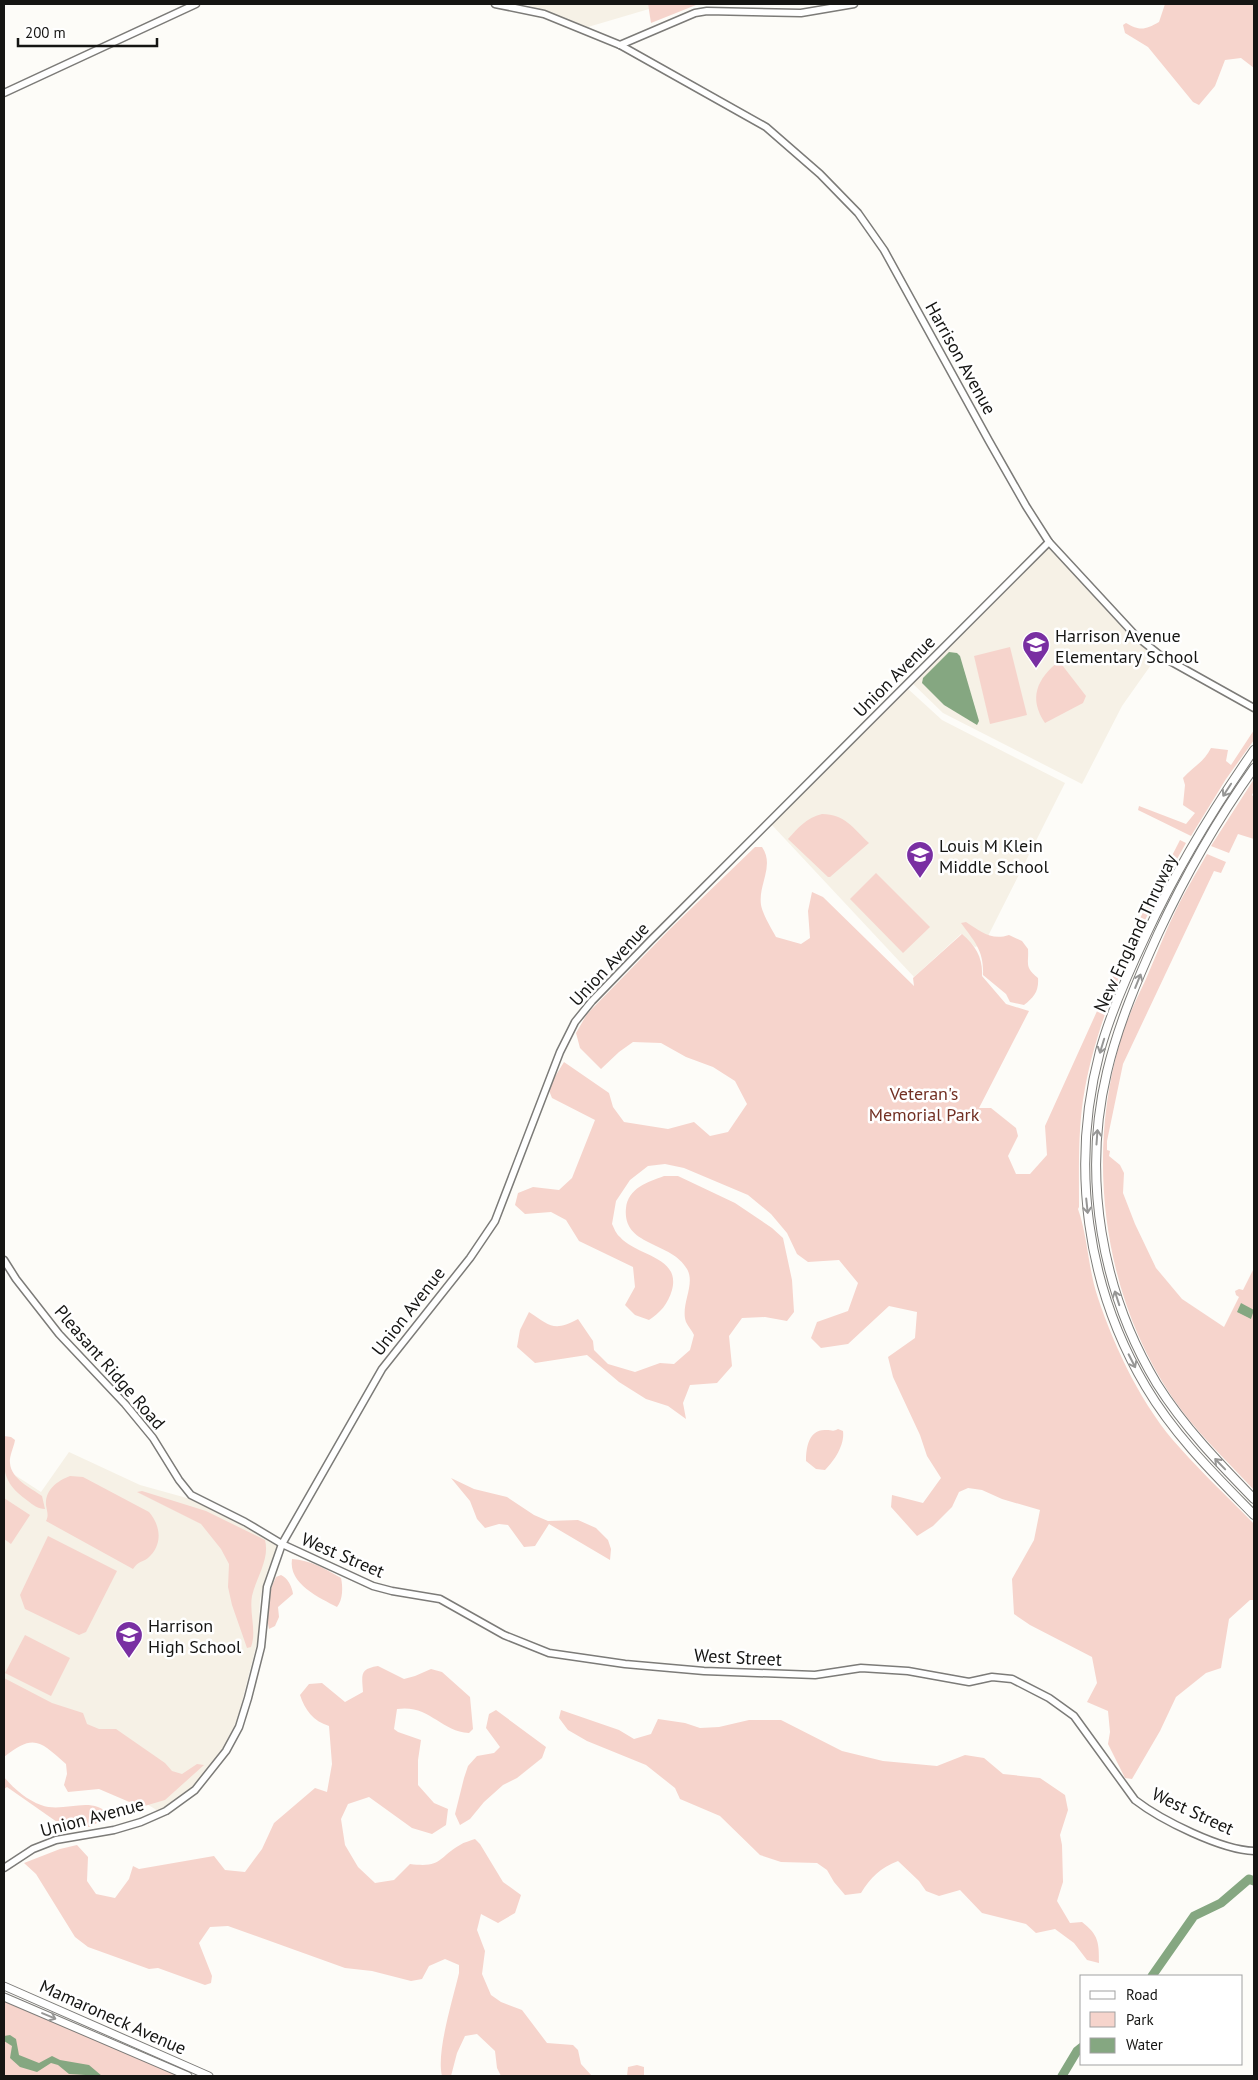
<svg xmlns="http://www.w3.org/2000/svg" width="1258" height="2080" font-family="'PT Sans',sans-serif">
	<style>
		.built { fill: #f6f1e6 }
		.green { fill: #f6d4cc }
		.water { fill: #85a781 }
		.lines { fill: none; stroke-linecap: round; stroke-linejoin: round }
		.river { stroke: #85a781; stroke-width: 9 }
		.secondary-casing { stroke: #7c7b78; stroke-width: 9 }
		.primary-casing { stroke: #7c7b78; stroke-width: 9 }
		.highway-casing { stroke: #7c7b78; stroke-width: 10 }
		.secondary { stroke: #fff; stroke-width: 6 }
		.primary { stroke: #fff; stroke-width: 7 }
		.highway { stroke: #fff; stroke-width: 8 }
		.oneway { stroke: #969695 }
		.labels { text-anchor: middle; dominant-baseline: central; stroke-width: 5; stroke-linejoin: round; paint-order: stroke }
		.street-label { font-size: 18px; fill: #151513; stroke: #fff }
		.poi-label { font-size: 18px; fill: #151513; stroke: #fff; text-anchor: start }
		.park-label { font-size: 18px; fill: #723023; stroke: #fff }
	</style>
	<rect width="100%" height="100%" fill="#fdfcf8"/>
	<g class="built">
		<path d="M525 4H648L649 9 588 27Z"/>
		<path d="M1048 545 1116 620 1134 638 1158 655 1122 706 1082 784 943 713 911 682Z"/>
		<path d="M907 688 942 720 1065 783 984 944 975 947 961 934 914 977 771 824Z"/>
		<path d="M69 1452 140 1485 194 1500 266 1536 278 1545 267 1572 260 1599 258 1639 238 1717 226 1748 207 1773 188 1793 158 1811 24 1726 4 1741V1468L41 1492Z"/>
	</g>
	<g class="green">
		<path d="M648 4H724L696 5 651 23Z"/>
		<path d="M1165 4H1254V68L1241 58 1225 60 1215 86 1199 105 1193 102 1148 47 1125 33 1123 25 1126 23C1140 31 1145 30 1159 22Z"/>
		<path d="M1010 647 1027 715 990 724 974 656Z"/>
		<path d="M1059 661 1086 696 1083 703 1045 723C1028 698 1037 679 1059 661Z"/>
		<path d="M1254 730V740L1226 779 1191 836 1138 810 1139 806 1186 824 1195 813 1183 805 1185 785 1183 778C1193 767 1204 762 1211 748L1228 750 1226 761 1231 765Z"/>
		<path d="M1254 779V791L1252 795 1254 797V839L1238 834 1229 853 1211 846Z"/>
		<path d="M822 814C845 814 853 828 869 843L830 877H828L788 839C798 828 806 818 822 814Z"/>
		<path d="M1180 840 1186 843C1143 919 1096 1013 1083 1100 1078 1135 1079 1171 1079 1207L1078 1209C1088 1237 1088 1269 1098 1298 1115 1349 1143 1408 1180 1448 1203 1474 1230 1499 1254 1524V1600H1250L1229 1619 1221 1668 1206 1673 1176 1697 1160 1731 1132 1779 1125 1778 1108 1744 1110 1732 1108 1711 1087 1702 1097 1683 1092 1657 1030 1625 1014 1614 1012 1579 1034 1540 1040 1510 1002 1499 982 1490 968 1488 959 1492 952 1507 933 1526 917 1536 891 1507 892 1495 923 1503 941 1478 927 1456 920 1435 893 1377 888 1357 915 1338 917 1312 889 1306 848 1344 821 1348 811 1338 817 1322 848 1311 858 1283 839 1260 808 1262 797 1254 787 1233 771 1214 748 1195 684 1168 665 1164 648 1166 630 1180 616 1201 612 1224C614 1228 616 1234 620 1237 636 1256 681 1256 672 1290 668 1304 660 1313 649 1320L635 1315 625 1305 635 1287 633 1267 579 1241 566 1220 551 1212 525 1214 515 1205 518 1193 533 1187 559 1190 572 1178 595 1120 552 1098 548 1088 564 1062 609 1093 613 1107 624 1122 668 1129 694 1122 710 1136 728 1132 747 1104 735 1081 713 1067 686 1057 661 1043 633 1042 619 1052 601 1069 580 1048 576 1033 587 1014 671 928 755 847H762C775 866 758 884 761 905 763 915 771 928 776 937L801 944 810 938 808 911 812 892 823 897 914 986 913 978 962 934C976 946 983 958 982 976L1006 1004 1029 1011 979 1108H991L1016 1128 1018 1136 1008 1156 1016 1174H1030L1047 1155 1045 1126 1131 936Z"/>
		<path d="M1207 854 1226 862 1221 873 1214 871 1123 1064 1107 1141V1150L1110 1151 1109 1156 1120 1165 1124 1173 1123 1193 1135 1224 1156 1268 1182 1299 1224 1327 1239 1297 1236 1295 1235 1291 1239 1289 1243 1290 1254 1268V1490C1226 1460 1195 1431 1172 1397 1104 1296 1086 1162 1119 1045 1125 1023 1136 1000 1146 979 1156 956 1165 932 1176 910 1185 891 1197 872 1207 854Z"/>
		<path d="M876 873 930 927 903 953 850 899Z"/>
		<path d="M966 922C980 931 991 941 1009 935L1022 941 1028 949C1029 964 1024 967 1038 978 1039 991 1034 997 1024 1005L1010 1002 1006 994 983 975C984 951 975 942 961 923Z"/>
		<path d="M664 1176H678L735 1203 772 1228 783 1238 792 1280 794 1312 787 1321 765 1317 742 1318 729 1336 732 1366 717 1383 690 1385 683 1403 686 1419 668 1406 646 1399 619 1382 587 1355 535 1363 517 1347 520 1330 529 1312C550 1326 554 1332 578 1319L593 1341 594 1350 608 1364 635 1372 660 1363 674 1364 690 1350 694 1335C692 1331 688 1326 686 1322 680 1305 696 1284 687 1269 671 1241 622 1247 626 1208 628 1188 648 1182 664 1176Z"/>
		<path d="M838 1429 843 1431C845 1445 834 1461 825 1470L816 1469 806 1461C806 1447 809 1429 826 1430 832 1430 833 1432 838 1429Z"/>
		<path d="M4 1436 11 1437 15 1440C14 1447 9 1456 10 1463 11 1479 31 1488 42 1496L45 1509C38 1509 33 1505 28 1501 0 1481 4 1469 4 1436Z"/>
		<path d="M70 1476 83 1477 149 1512C161 1526 163 1545 148 1558 142 1563 139 1560 133 1569L46 1521C49 1515 47 1512 46 1505 45 1490 57 1481 70 1476Z"/>
		<path d="M451 1478 474 1489 507 1497 534 1515 548 1521 578 1520 596 1528 608 1540 611 1549 610 1560 549 1524 535 1546 524 1547 508 1525 499 1524 485 1528 477 1519 470 1501Z"/>
		<path d="M142 1491 206 1511 265 1540C270 1559 256 1578 252 1596 249 1613 257 1631 251 1647L247 1648 232 1605 228 1587 229 1564 221 1549 201 1524 137 1492Z"/>
		<path d="M4 1498 30 1515 11 1544 4 1539Z"/>
		<path d="M48 1536 117 1571 86 1632 79 1635 25 1609 20 1595Z"/>
		<path d="M292 1559C310 1560 326 1569 341 1578 343 1587 343 1600 337 1607 320 1598 288 1584 292 1559Z"/>
		<path d="M281 1575C288 1578 292 1587 293 1594L278 1607 279 1617 275 1626 269 1629C265 1613 268 1592 276 1577Z"/>
		<path d="M25 1635 70 1658 51 1696 5 1673Z"/>
		<path d="M378 1666 404 1679 415 1676 431 1669 442 1672 470 1697 473 1729 469 1733C440 1731 429 1704 397 1709L394 1729 398 1732 421 1740 418 1760V1785L434 1803 448 1809 446 1825 432 1834 412 1828 369 1797 348 1804 341 1819 345 1845 358 1867 375 1883 394 1880 410 1864C443 1868 437 1858 460 1845 464 1842 470 1841 475 1839L480 1844 503 1882 521 1895 515 1913 498 1923 481 1914 477 1930 485 1951 482 1974 491 1995 501 2002 522 2010 547 2043 573 2045 578 2050 581 2064 592 2076H501L497 2068 495 2051 477 2034 465 2036 457 2053 451 2076H442C436 2052 453 1999 459 1973V1965L445 1959 429 1966 422 1979 411 1981 372 1971 345 1968 228 1926 210 1927 199 1943 212 1976 211 1983 205 1985 158 1968 149 1969 88 1947 75 1937 36 1874 24 1863 60 1849 77 1845 88 1857 87 1881 96 1894 115 1898 129 1879 133 1866 139 1869 214 1856 225 1870 245 1872 262 1849 274 1823 315 1788 327 1792 332 1764 329 1726C313 1721 305 1710 300 1695L309 1684 322 1683 345 1702 363 1692C362 1675 359 1669 378 1666Z"/>
		<path d="M4 1678 52 1703 83 1713 87 1724 99 1729H116L165 1763 172 1771 182 1774 197 1764 204 1765 165 1800 141 1807 99 1789 68 1792 64 1785 67 1774 66 1764C40 1741 34 1733 4 1757Z"/>
		<path d="M496 1710 546 1747 542 1758 517 1778 503 1785 484 1802 470 1819 460 1825 455 1814 464 1778 468 1766 477 1756 494 1753 500 1747 486 1728 489 1714Z"/>
		<path d="M561 1710 619 1730 634 1739 651 1734 658 1719 685 1723 700 1728 719 1727 749 1720H781L842 1751 883 1761 937 1766 965 1755 984 1758 1003 1774 1040 1778 1065 1795 1068 1810 1060 1835 1062 1845 1063 1882 1057 1901 1070 1923 1082 1922C1099 1935 1099 1943 1099 1963L1087 1960 1074 1943 1055 1929 1036 1933 1026 1924 982 1913 960 1890 939 1896 926 1891 919 1881 898 1861C880 1868 871 1877 861 1893L845 1895 834 1882 827 1870 817 1863 781 1862 760 1855 720 1816 680 1799 675 1788 646 1765 587 1741 568 1730 559 1718Z"/>
		<path d="M4 1777C14 1789 27 1800 41 1805 64 1814 91 1794 109 1815L107 1818 89 1827 69 1828 57 1822 7 1787 4 1789Z"/>
		<path d="M4 2000 180 2076H4Z"/>
		<path d="M637 2065 644 2067V2076H627L628 2067Z"/>
	</g>
	<g class="water">
		<path d="M949 652 957 653 960 656 979 721 977 725 944 705 922 683 923 678Z"/>
		<path d="M1241 1303 1254 1310 1251 1319 1237 1312Z"/>
		<path d="M10 2035 16 2039 19 2055 39 2063 52 2056 60 2060 89 2065 102 2076 69 2074 58 2065 51 2063 37 2072 20 2067 10 2058 12 2046 4 2041V2036Z"/>
	</g>
	<g class="lines">
		<g class="river">
			<path d="M1152 1976 1194 1916 1221 1903 1249 1879 1254 1881"/>
			<path d="M1062 2076 1077 2051 1082 2047"/>
		</g>
		<defs>
			<g id="secondary">
				<path d="M495 4 544 14 620 45 766 127 820 174 858 213 884 250 989 441 1026 506 1049 542 1136 636 1161 656 1254 708"/>
				<path d="M620 45 695 13 707 11 801 13 854 4"/>
				<path d="M4 93 196 4"/>
				<path d="M4 1260 16 1279 59 1334 125 1404 153 1438 179 1480 191 1495 245 1522 282 1544 373 1586 392 1591 440 1599 504 1635 549 1653 625 1664 704 1671 815 1675 861 1668 908 1671 969 1682 992 1677 1012 1679 1049 1698 1074 1716 1135 1800C1161 1820 1221 1850 1254 1851"/>
				<path d="M4 1868 33 1849 56 1840 114 1830 141 1822 166 1811 195 1790 226 1751 239 1727 248 1698 261 1647 267 1587 282 1544 382 1369 470 1258 495 1221 560 1052 575 1022 592 1001 651 940 1049 542"/>
			</g>
			<g id="primary">
				<path d="M4 1986 209 2076"/>
				<path d="M4 1997 188 2076"/>
			</g>
			<g id="highway">
				<path d="M1254 750C1213 809 1176 870 1146 935 1128 973 1111 1011 1100 1051 1070 1165 1086 1286 1146 1387 1175 1436 1215 1475 1254 1515"/>
				<path d="M1254 768C1217 820 1185 876 1158 934 1138 978 1118 1025 1107 1072 1082 1177 1101 1291 1157 1384 1184 1427 1219 1463 1254 1499"/>
			</g>
		</defs>
		<use href="#secondary" class="secondary-casing"/>
		<use href="#primary" class="primary-casing"/>
		<use href="#highway" class="highway-casing"/>
		<use href="#secondary" class="secondary"/>
		<use href="#primary" class="primary"/>
		<use href="#highway" class="highway"/>
	</g>
	<defs><path id="oneway-shaft" d="M-6 0H5M1.5-3L5.5 0L1.5 3" fill="none" stroke-width="1.6" stroke-linecap="round" stroke-linejoin="round" transform="scale(1.25)"/></defs>
	<g class="oneway">
		<use href="#oneway-shaft" transform="translate(1227 790) rotate(123)"/>
		<use href="#oneway-shaft" transform="translate(1138 981) rotate(-68)"/>
		<use href="#oneway-shaft" transform="translate(1102 1046) rotate(107)"/>
		<use href="#oneway-shaft" transform="translate(1097 1137) rotate(-86)"/>
		<use href="#oneway-shaft" transform="translate(1087 1206) rotate(84)"/>
		<use href="#oneway-shaft" transform="translate(1117 1298) rotate(-108)"/>
		<use href="#oneway-shaft" transform="translate(1132 1361) rotate(63)"/>
		<use href="#oneway-shaft" transform="translate(1220 1464) rotate(-134)"/>
		<use href="#oneway-shaft" transform="translate(49 2016) rotate(23)"/>
	</g>
	<defs>
		<symbol id="school-pin" viewBox="-11 -11 22 30"><path d="M0 17L-7.5 6A9.5 9.5 0 1 1 7.5 6Z" fill="#792fa2" stroke="#fff"/><path d="M0-5L7-2L0 1L-7-2ZM-4 1L0 2.5L4 1V4Q0 6-4 4Z" fill="#fff"/></symbol>
	</defs>
	<g fill-rule="evenodd">
		<use href="#school-pin" x="1020" y="629" width="32" height="43"/>
		<use href="#school-pin" x="904" y="839" width="32" height="43"/>
		<use href="#school-pin" x="113" y="1619" width="32" height="43"/>
	</g>
	<g class="labels">
		<g class="street-label">
			<text transform="translate(961 358) rotate(61)">Harrison Avenue</text>
			<text transform="translate(894 676) rotate(-45)">Union Avenue</text>
			<text transform="translate(1135 933) rotate(-65)">New England Thruway</text>
			<text transform="translate(609 964) rotate(-47)">Union Avenue</text>
			<text transform="translate(408 1311) rotate(-52)">Union Avenue</text>
			<text transform="translate(110 1367) rotate(49)">Pleasant Ridge Road</text>
			<text transform="translate(343 1555) rotate(23)">West Street</text>
			<text transform="translate(738 1657) rotate(3)">West Street</text>
			<text transform="translate(1193 1811) rotate(25)">West Street</text>
			<text transform="translate(92 1817) rotate(-15)">Union Avenue</text>
			<text transform="translate(113 2017) rotate(24)">Mamaroneck Avenue</text>
		</g>
		<g class="poi-label">
			<text x="1055" y="635">Harrison Avenue<tspan x="1055" dy="21">Elementary School</tspan></text>
			<text x="939" y="845">Louis M Klein<tspan x="939" dy="21">Middle School</tspan></text>
			<text x="148" y="1625">Harrison<tspan x="148" dy="21">High School</tspan></text>
		</g>
		<g class="park-label">
			<text x="924" y="1093">Veteran's<tspan x="924" dy="21">Memorial Park</tspan></text>
		</g>
	</g>
	<rect width="1258" height="2080" fill="none" stroke="#151513" stroke-width="10"/>
	<rect x="1080" y="1975" width="162" height="90" fill="#ffffff" stroke="#a1a1a1"/>
	<rect x="1090" y="1991" width="25" height="8" fill="#ffffff" stroke="#a1a1a1"/>
	<text x="1126" y="2000" font-size="15" fill="#151513">Road</text>
	<rect x="1090" y="2012" width="25" height="15" fill="#f6d4cc" stroke="#a1a1a1"/>
	<text x="1126" y="2025" font-size="15" fill="#151513">Park</text>
	<rect x="1090" y="2038" width="25" height="15" fill="#85a781" stroke="#a1a1a1"/>
	<text x="1126" y="2050" font-size="15" fill="#151513">Water</text>
	<path d="M18 38v8h139v-8" fill="none" stroke="#151513" stroke-width="2.5"/>
	<text x="25" y="38" font-size="15" fill="#151513" stroke="#ffffff" stroke-width="4" paint-order="stroke">200 m</text>
</svg>
